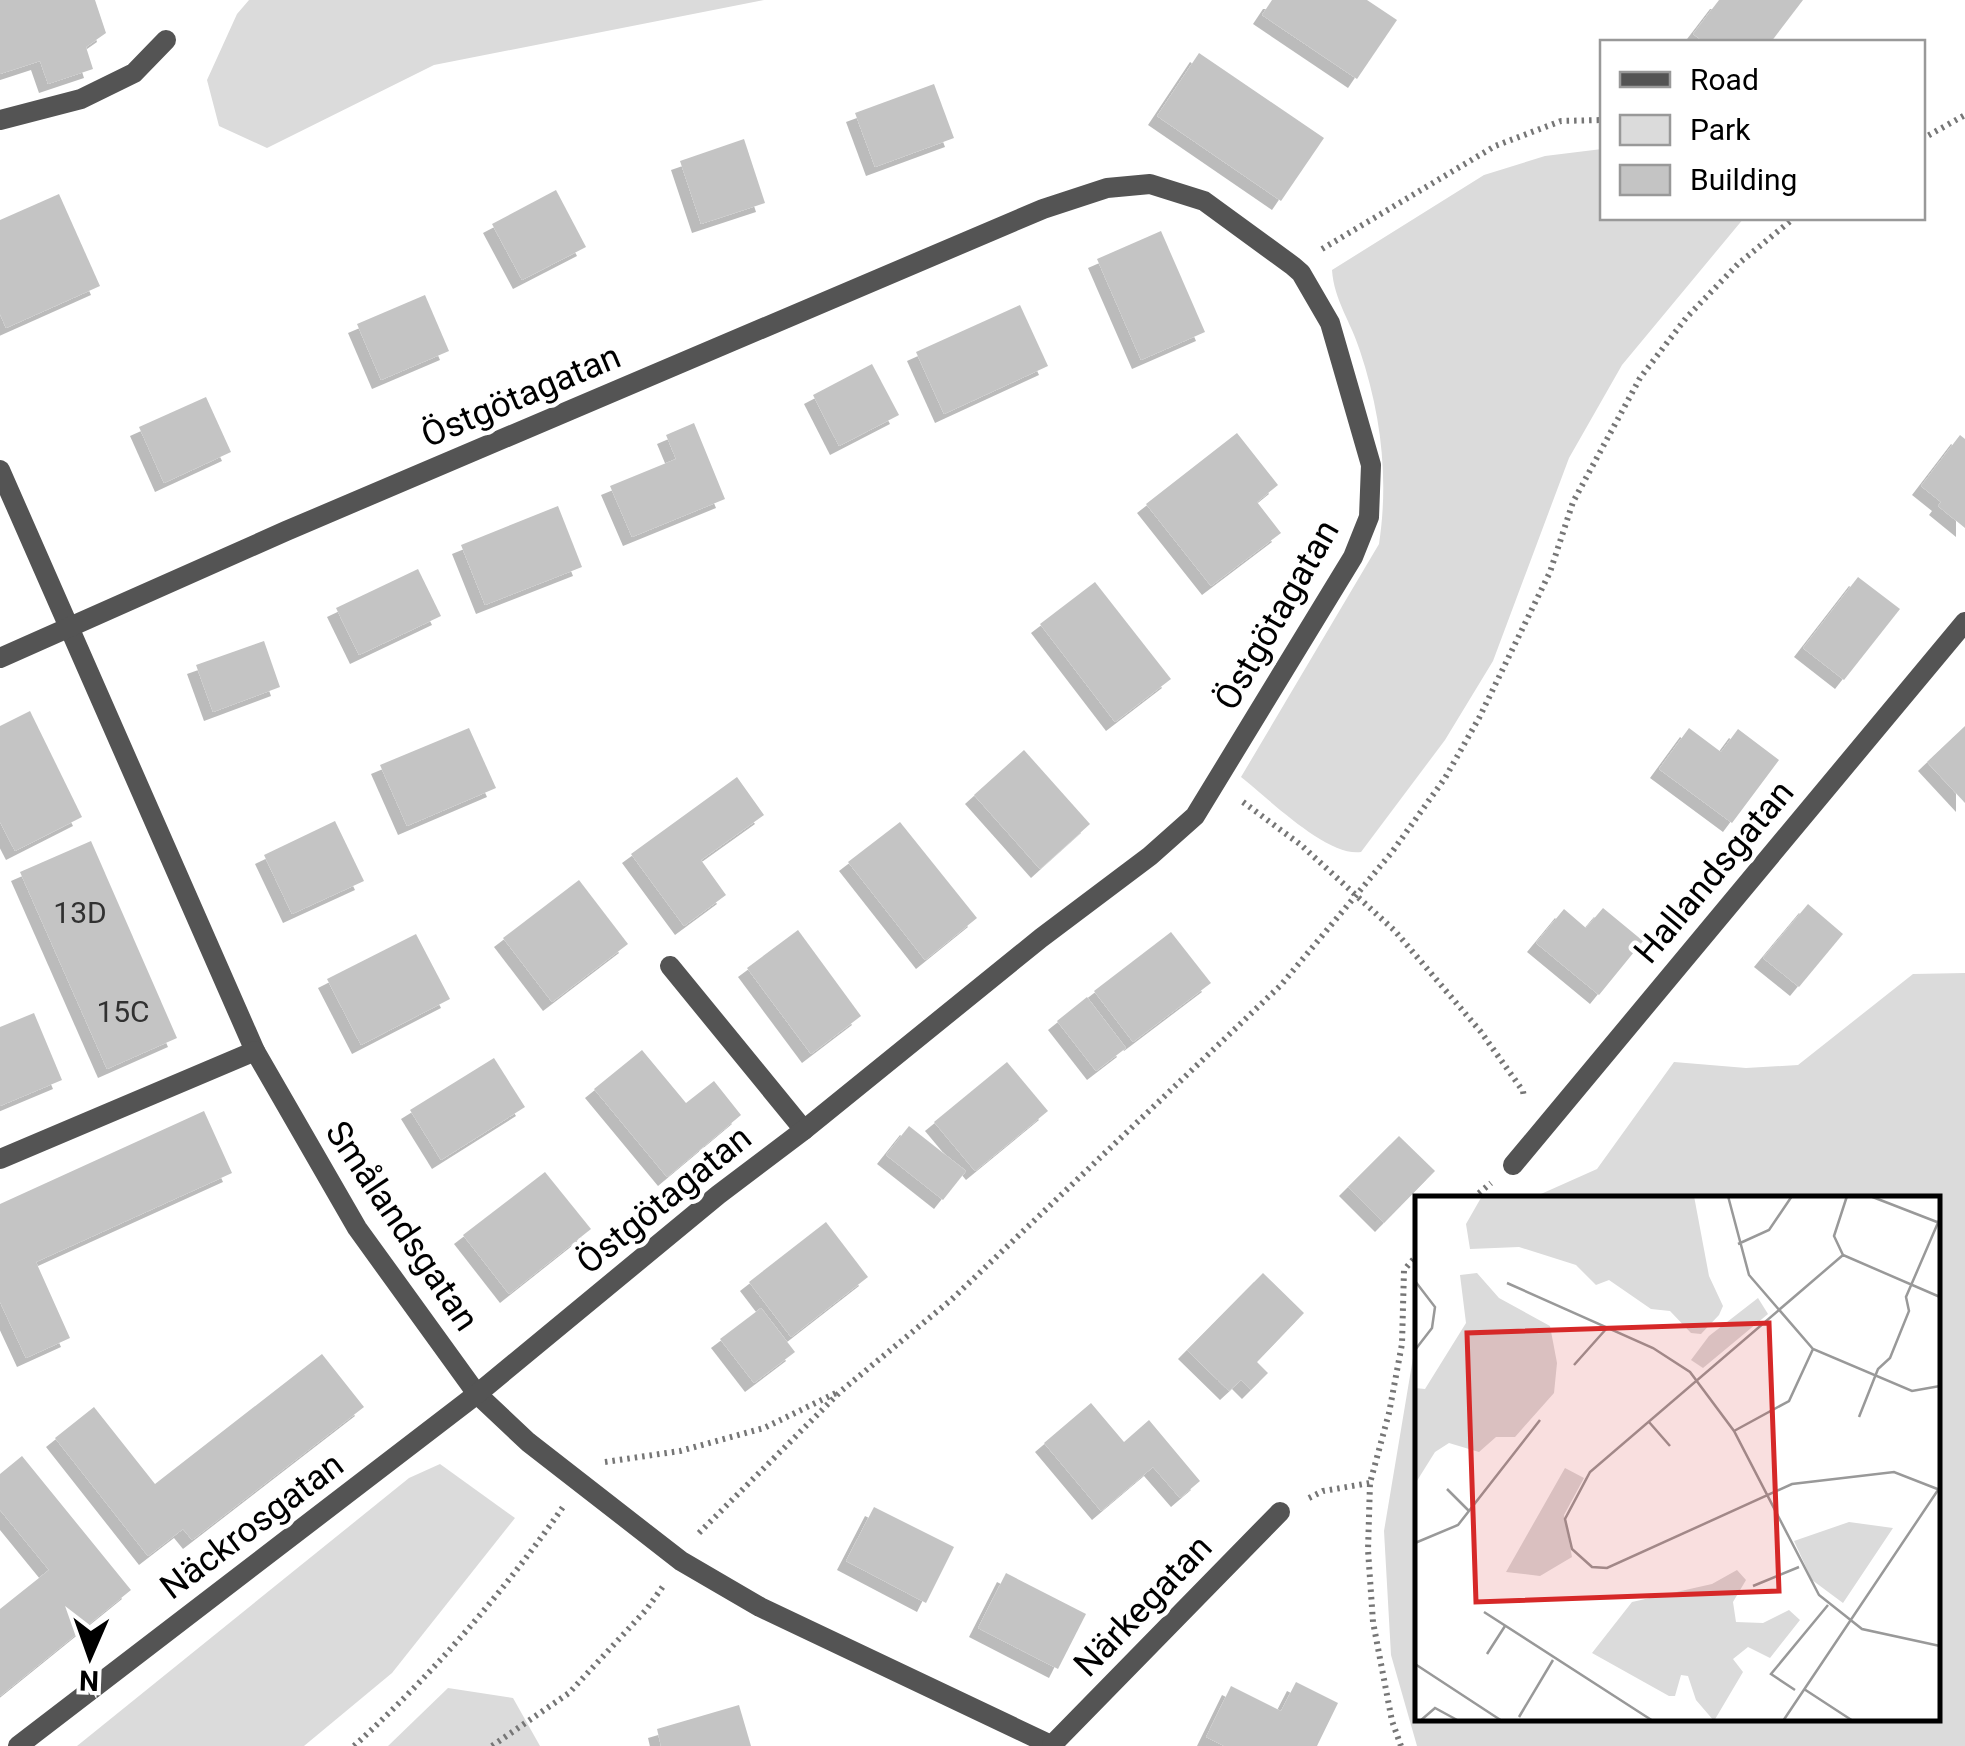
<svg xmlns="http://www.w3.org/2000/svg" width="1965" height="1746" font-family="Roboto,sans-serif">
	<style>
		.green { fill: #dbdbdb }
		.building { fill: #c4c4c4; filter: url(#shadow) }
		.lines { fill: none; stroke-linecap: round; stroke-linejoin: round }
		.path { stroke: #767676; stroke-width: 6; stroke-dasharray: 2.5 5; stroke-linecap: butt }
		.lane { stroke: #545454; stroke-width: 20 }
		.street { stroke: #545454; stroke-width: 20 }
		.labels { text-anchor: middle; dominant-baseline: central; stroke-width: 9; stroke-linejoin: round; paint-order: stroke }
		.number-label { font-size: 30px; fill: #313131 }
		.street-label { font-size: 35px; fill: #000; stroke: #fff }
		.inset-road { fill: none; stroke: #999; stroke-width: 2.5 }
		.view { fill: #d62828; fill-opacity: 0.15; stroke: #d62828; stroke-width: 5 }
		.inset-edge { fill: none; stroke: #000; stroke-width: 5 }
	</style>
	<defs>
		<filter id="shadow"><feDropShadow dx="-9" dy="9" stdDeviation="0" flood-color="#0004"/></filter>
	</defs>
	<rect width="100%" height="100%" fill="#fff"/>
	<g class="green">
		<path d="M249 0H764L434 65 267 148 219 126 207 80 237 14Z"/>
		<path d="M1602 149V218H1744L1622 365 1569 458 1493 661 1445 740 1361 852C1327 857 1268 798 1241 777L1379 544C1389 478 1381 414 1360 351 1351 322 1334 300 1332 270L1484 175 1545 156Z"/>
		<path d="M1965 973V1746H1417L1391 1655 1384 1531 1417 1334 1418 1718H1938V1198H1532L1597 1169 1674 1062 1746 1068 1798 1065 1913 974Z"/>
		<path d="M440 1464 515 1518 392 1673 304 1746H77L409 1478Z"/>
		<path d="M448 1688 513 1698 540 1746H388Z"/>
	</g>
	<g class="building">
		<path d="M0 0H95L106 33 86 47 93 69 48 84 40 61 0 74Z"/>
		<path d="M1272 0H1367L1397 20 1357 79 1262 15Z"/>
		<path d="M1719 0H1803L1771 42H1704L1693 34Z"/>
		<path d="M1199 53 1324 138 1281 201 1157 116Z"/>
		<path d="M934 84 954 138 875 167 855 113Z"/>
		<path d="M744 139 765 203 701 224 680 161Z"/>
		<path d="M556 190 586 247 522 280 492 224Z"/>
		<path d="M59 194 100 286 6 328 0 314V220Z"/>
		<path d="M1161 231 1205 332 1141 360 1097 259Z"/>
		<path d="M425 295 449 351 381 380 357 324Z"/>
		<path d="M1020 305 1048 366 944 414 916 352Z"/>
		<path d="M872 364 899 415 839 446 813 395Z"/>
		<path d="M206 397 231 452 164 483 139 427Z"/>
		<path d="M694 423 725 499 632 537 610 486 676 459 666 435Z"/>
		<path d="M1237 433 1278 485 1257 502 1281 533 1211 586 1146 504Z"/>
		<path d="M1960 435 1965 439V528L1938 506 1941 502 1921 486Z"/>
		<path d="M558 506 582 567 485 605 461 545Z"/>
		<path d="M418 569 441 616 359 655 336 608Z"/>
		<path d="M1858 577 1900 609 1844 680 1803 648Z"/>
		<path d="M1095 582 1171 679 1115 722 1040 624Z"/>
		<path d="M264 641 280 687 213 712 196 665Z"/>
		<path d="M30 711 82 817 15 851 0 822V726Z"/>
		<path d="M1965 726V803L1927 762Z"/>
		<path d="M469 728 496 788 407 826 380 765Z"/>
		<path d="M1689 728 1721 752 1738 729 1779 760 1732 823 1659 769Z"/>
		<path d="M1024 750 1090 824 1040 869 974 795Z"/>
		<path d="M737 777 764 815 701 860 726 895 684 926 631 854Z"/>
		<path d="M335 821 364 881 292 914 264 855Z"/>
		<path d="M900 822 977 918 925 960 848 862Z"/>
		<path d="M91 841 177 1038 107 1069 20 872Z"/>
		<path d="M579 880 628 944 552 1002 503 938Z"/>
		<path d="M1808 904 1843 934 1799 987 1763 958Z"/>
		<path d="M1603 908 1643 941 1599 995 1536 943 1564 909 1586 928Z"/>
		<path d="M798 930 861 1016 811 1054 747 968Z"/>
		<path d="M1171 932 1211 983 1133 1042 1094 991Z"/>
		<path d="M416 934 450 999 361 1045 327 979Z"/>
		<path d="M1087 997 1126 1048 1096 1071 1057 1021Z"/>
		<path d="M34 1013 62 1080 0 1106V1027Z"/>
		<path d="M642 1050 686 1103 714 1081 741 1115 667 1177 594 1089Z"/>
		<path d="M494 1058 525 1107 441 1160 410 1110Z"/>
		<path d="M1007 1062 1048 1111 975 1171 934 1122Z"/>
		<path d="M204 1111 232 1173 36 1262 70 1338 26 1358 0 1302V1204Z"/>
		<path d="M909 1126 966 1171 943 1200 886 1155Z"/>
		<path d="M1399 1136 1435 1171 1384 1223 1348 1187Z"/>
		<path d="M545 1172 591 1229 509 1294 463 1235Z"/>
		<path d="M826 1222 868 1277 791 1337 749 1282Z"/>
		<path d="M1263 1273 1304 1313 1257 1362 1268 1373 1251 1390 1241 1380 1229 1391 1187 1350Z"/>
		<path d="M761 1308 795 1352 754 1383 720 1339Z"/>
		<path d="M322 1354 364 1407 192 1540 183 1529 148 1556 55 1438 94 1407 155 1484Z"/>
		<path d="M1091 1403 1124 1442 1149 1420 1200 1481 1180 1498 1153 1467 1101 1511 1044 1443Z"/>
		<path d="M22 1456 131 1590 0 1696V1609L49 1570 0 1510V1474Z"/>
		<path d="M874 1507 954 1547 926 1603 846 1561Z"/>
		<path d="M1006 1573 1086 1614 1058 1669 978 1628Z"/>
		<path d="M1296 1682 1338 1703 1317 1746H1224L1206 1737 1231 1686 1281 1711Z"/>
		<path d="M739 1705 751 1746H661L657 1729Z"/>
	</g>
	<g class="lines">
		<g class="path">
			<path d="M1922 139 1965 115"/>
			<path d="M1322 249 1495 146 1561 121 1602 120"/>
			<path d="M1243 802 1301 845 1395 931 1481 1032 1523 1091 1524 1098"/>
			<path d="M1473 1198 1491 1183"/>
			<path d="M605 1462 680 1451 764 1428 836 1393"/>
			<path d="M1309 1498 1323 1491 1370 1483"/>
			<path d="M699 1533 841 1391 951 1300 1281 985 1357 894 1392 852 1445 778 1479 718 1550 572 1573 502 1640 378 1686 318 1738 264 1794 218"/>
			<path d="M354 1746C432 1675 503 1593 563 1507"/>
			<path d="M492 1746 569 1693 646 1610 664 1585"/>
			<path d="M1401 1746 1392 1721 1373 1622 1368 1550 1370 1483 1389 1413 1402 1344 1404 1270 1418 1254"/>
		</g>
		<path class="lane" d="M670 966 804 1130"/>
		<g class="street">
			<path d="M0 120 81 99 134 73 166 40"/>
			<path d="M0 470 255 1051 357 1228 477 1394 528 1442 681 1561 760 1607 1053 1746"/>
			<path d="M0 658 286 531 1043 209 1107 188 1150 184 1204 201 1293 266 1301 273 1330 323 1371 465 1369 517 1353 557 1195 816 1150 856 1041 938 804 1130 718 1195 477 1394 18 1746"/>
			<path d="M0 1159 255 1051"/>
			<path d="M1513 1165 1965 622"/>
			<path d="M1052 1745 1280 1512"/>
		</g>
	</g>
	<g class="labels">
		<g class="number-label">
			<text x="80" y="912">13D</text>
			<text x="123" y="1011">15C</text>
		</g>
		<g class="street-label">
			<text transform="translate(521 396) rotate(-23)">Östgötagatan</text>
			<text transform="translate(1277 615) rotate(-60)">Östgötagatan</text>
			<text transform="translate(1714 872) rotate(-50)">Hallandsgatan</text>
			<text transform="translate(664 1200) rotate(-39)">Östgötagatan</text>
			<text transform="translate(402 1226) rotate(56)">Smålandsgatan</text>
			<text transform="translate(252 1526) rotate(-37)">Näckrosgatan</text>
			<text transform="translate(1143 1606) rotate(-46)">Närkegatan</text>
		</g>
	</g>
	<g transform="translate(1415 1196)">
		<rect width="525" height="525" fill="#fff"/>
		<path d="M67 0H279L294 80 308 110 304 119 286 138 276 137 255 115 236 113 194 84 181 89 161 69 104 51 55 53 51 28ZM62 77 84 102 135 130 142 167 139 197 100 241H81L64 256 34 247 20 256 0 288V192L10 193 51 127 45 79ZM343 102 353 118 288 172 276 164 294 140ZM150 272 169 282 149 319 157 361 125 380 91 376ZM434 326 478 332 428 407 397 384 379 345ZM322 374 331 384 318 406 321 426 348 427 374 414 385 424 355 462 333 451 318 463 328 476 299 525 281 504 273 480 266 479 260 500H254L177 457 217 406 297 388Z" fill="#dbdbdb"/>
		<path class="inset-road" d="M313 0 334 79 398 153 497 195 525 190M432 0 419 40 428 59 525 101M455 0 522 26M323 48 354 34 377 0M428 59 175 276 150 323 157 353 177 371 192 372 377 288 479 276 525 294M0 85 20 111 17 132 0 154M92 87 238 152 275 176 319 235 404 399 447 433 525 450M159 169 192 132M444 221 463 173 475 162 494 115 491 101 525 22M234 226 255 250M319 235 374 205 398 153M32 293 54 315M0 347 43 329 125 224M338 390 384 371M69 416 238 525M72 458 90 430M0 468 87 525M389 493 438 525M380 494 356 478 413 409M104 521 138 464M5 525 20 512 44 525M368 525 525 291"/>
		<path class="view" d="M354 127 364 395 61 406 52 137Z"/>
		<rect width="525" height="525" class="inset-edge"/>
	</g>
	<rect x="1600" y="40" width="325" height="180" fill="#ffffff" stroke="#999999" stroke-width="2.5"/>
	<rect x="1620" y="72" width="50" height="15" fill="#545454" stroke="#999999" stroke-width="2.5"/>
	<text x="1690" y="90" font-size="30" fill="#000000">Road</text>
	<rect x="1620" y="115" width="50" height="30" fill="#dbdbdb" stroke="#999999" stroke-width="2.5"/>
	<text x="1690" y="140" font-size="30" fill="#000000">Park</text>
	<rect x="1620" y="165" width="50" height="30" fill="#c4c4c4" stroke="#999999" stroke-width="2.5"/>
	<text x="1690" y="190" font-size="30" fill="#000000">Building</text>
	<g transform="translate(90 1656) rotate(182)" stroke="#ffffff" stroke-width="8" paint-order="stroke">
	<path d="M0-8L18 38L0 25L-18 38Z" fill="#000000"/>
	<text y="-15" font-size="28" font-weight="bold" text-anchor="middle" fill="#000000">N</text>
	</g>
</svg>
